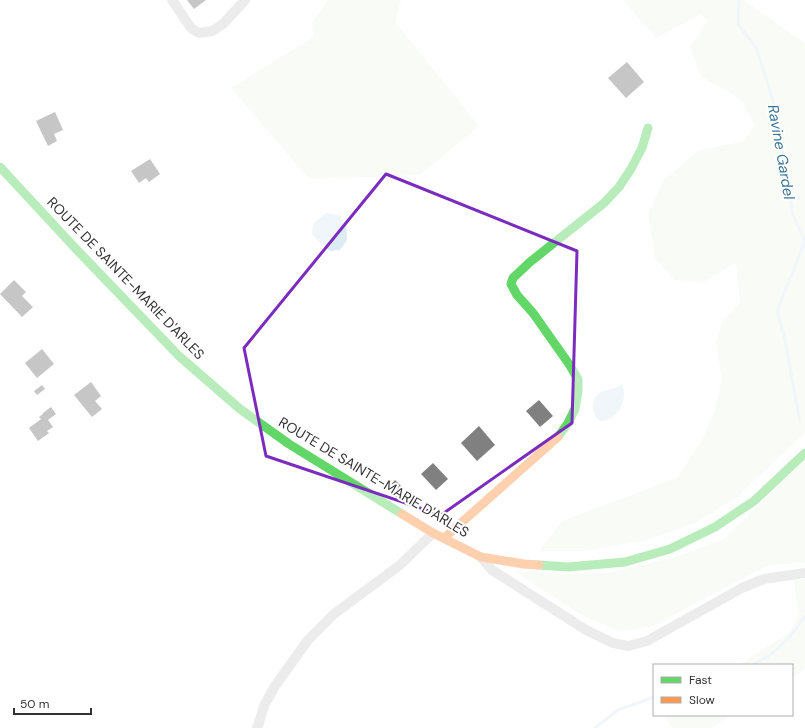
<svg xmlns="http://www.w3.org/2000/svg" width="805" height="728" font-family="'DM Sans',sans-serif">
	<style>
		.green { fill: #f1f5ed }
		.water { fill: #ddebf3 }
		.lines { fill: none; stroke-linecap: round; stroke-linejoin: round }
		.stream { stroke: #ddebf3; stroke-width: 3 }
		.building { fill: #808080 }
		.street { stroke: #d6d6d6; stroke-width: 10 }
		.fast { stroke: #63d668; stroke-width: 9 }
		.slow { stroke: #ff974d; stroke-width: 9 }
		.marked { fill: none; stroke: #7b2cbf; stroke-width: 3; stroke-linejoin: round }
		.labels { text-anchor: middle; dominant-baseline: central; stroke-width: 4; stroke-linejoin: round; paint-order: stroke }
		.street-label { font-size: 14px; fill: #323232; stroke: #fff }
		.water-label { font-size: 15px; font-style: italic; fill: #3e7697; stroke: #fff }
	</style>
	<rect width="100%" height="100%" fill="#fff"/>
	<g class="green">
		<path d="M328 0H401L395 22 479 126 420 175 309 179 231 88 313 37 312 23Z"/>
		<path d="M623 0H743L805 43V433L736 498 697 522 647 540 582 551H539L562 521 677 478 701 442 714 413 722 379 716 343 722 322 740 302 736 263 704 282 674 280 655 258 648 214 663 181 698 151 744 141 755 125 740 99 701 76 690 47 708 20 701 14 656 38Z"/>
		<path d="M805 460V563L769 565 683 610 655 626 619 631 580 614 514 571 556 574 607 573 679 556 724 539Z"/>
		<path d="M805 579V669L792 677V665H737L744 662 791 631 798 615 794 580Z"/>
		<path d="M663 715H732L711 728H673Z"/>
	</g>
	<g class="water">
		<path d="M326 213 340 215 346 225 347 240 340 250 330 251 322 245 312 234 313 224Z"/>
		<path d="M622 384C623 388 625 392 624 396 623 416 594 435 593 406 593 402 594 398 597 395 603 389 615 390 622 384Z"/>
	</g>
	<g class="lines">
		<g class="stream">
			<path d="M739 0 738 24 757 49 775 108 793 215 805 241 777 311 784 335 800 422"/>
			<path d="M752 665C758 662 764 659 769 656 783 645 796 631 805 616"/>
			<path d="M595 728 618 710 654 697"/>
		</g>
	</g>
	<g class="building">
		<path d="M187 0H206L194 9Z"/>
		<path d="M627 62 644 82 626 98 608 78Z"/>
		<path d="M55 112 63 130 54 134 57 141 48 146 36 121Z"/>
		<path d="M150 159 160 174 149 182 146 178 139 183 131 171Z"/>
		<path d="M14 280 26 292 22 296 33 307 22 317 0 294Z"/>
		<path d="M42 349 54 364 37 378 25 363Z"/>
		<path d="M91 382 101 396 95 401 102 409 92 417 74 395Z"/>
		<path d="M42 385 45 389 37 395 34 391Z"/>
		<path d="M539 400 553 416 540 427 526 411Z"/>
		<path d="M51 407 56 414 48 420 53 427 47 431 49 433 38 441 29 428 41 419 39 417 43 414V413Z"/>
		<path d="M479 426 495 445 477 461 461 443Z"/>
		<path d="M433 463 448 479 436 490 421 474Z"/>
		<path d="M395 480 404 489 396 497 387 489Z"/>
	</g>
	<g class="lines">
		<g class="street">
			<path d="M172 0 191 28 199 33 212 31 223 24 245 0"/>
			<path d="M481 557 492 570 586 630 613 643 628 646 647 641 742 588 764 579 805 573"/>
			<path d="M257 728 258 726 264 706 275 686 308 640 334 614 400 565 433 533"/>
		</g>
		<g class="fast">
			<path d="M0 167 77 250 179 356 240 409 289 444 402 514"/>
			<path d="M558 437 568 423 575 409 578 391V379L569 364 533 313 517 295 511 284 513 278 530 262 604 203 619 187 631 169 642 148 648 128"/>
			<path d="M539 565 568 567 625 562 670 549 715 527 754 501 805 453"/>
		</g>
		<g class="slow">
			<path d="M402 514 433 533 481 557 524 564 539 565"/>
			<path d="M444 538 558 437"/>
		</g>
	</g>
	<path d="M0 0H805V728H0ZM386 174 577 251 572 423 441 515 266 456 244 348Z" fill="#fff" fill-opacity=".55" fill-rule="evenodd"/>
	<path class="marked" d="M386 174 577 251 572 423 441 515 266 456 244 348Z"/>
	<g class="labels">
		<g class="street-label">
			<text transform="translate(126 278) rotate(46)">ROUTE DE SAINTE-MARIE D'ARLES</text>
			<text transform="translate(374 477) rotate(31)">ROUTE DE SAINTE-MARIE D'ARLES</text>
		</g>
		<g class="water-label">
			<text transform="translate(781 152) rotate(80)">Ravine Gardel</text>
		</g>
	</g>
	<rect x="653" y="664" width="140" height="52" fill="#ffffff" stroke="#adadad"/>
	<rect x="661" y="677" width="20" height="6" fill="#63d668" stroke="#adadad"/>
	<text x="689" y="684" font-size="12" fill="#323232">Fast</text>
	<rect x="661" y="697" width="20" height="6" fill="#ff974d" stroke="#adadad"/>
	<text x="689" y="704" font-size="12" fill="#323232">Slow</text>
	<path d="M14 708v6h77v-6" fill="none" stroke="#323232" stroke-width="2"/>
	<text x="20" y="708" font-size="12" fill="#323232" stroke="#ffffff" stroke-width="3" paint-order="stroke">50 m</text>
</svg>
